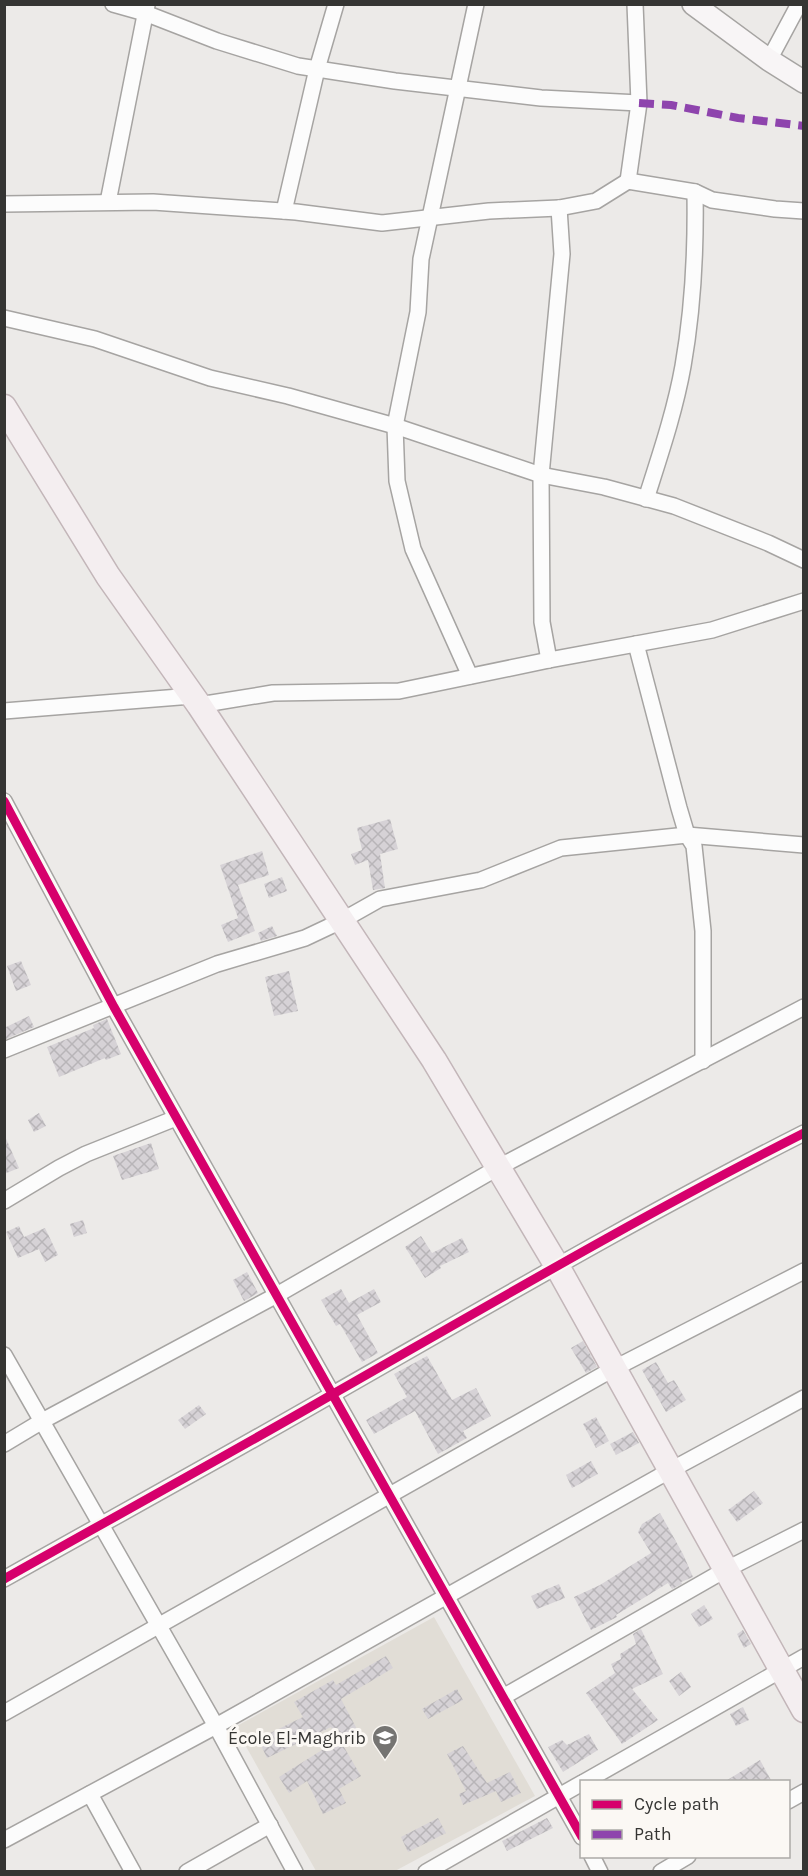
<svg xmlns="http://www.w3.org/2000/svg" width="808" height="1876" font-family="Karla,sans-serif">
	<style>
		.built { fill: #e1ddd6 }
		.building { fill: url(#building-cross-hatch) }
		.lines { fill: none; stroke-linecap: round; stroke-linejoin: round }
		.street-casing { stroke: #a6a4a2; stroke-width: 18 }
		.secondary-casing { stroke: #a6a4a2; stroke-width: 24 }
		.primary-casing { stroke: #c3b6b9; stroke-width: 27 }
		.street { stroke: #fcfcfc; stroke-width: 15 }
		.secondary { stroke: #f8f5f6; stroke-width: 21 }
		.primary { stroke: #f4eef0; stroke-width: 24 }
		.quiet { stroke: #8e44ad; stroke-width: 8; stroke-dasharray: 15 8; stroke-linecap: butt }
		.cycleway-casing { stroke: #fbf8f4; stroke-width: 13 }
		.cycleway { stroke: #d6006c; stroke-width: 9 }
		.labels { text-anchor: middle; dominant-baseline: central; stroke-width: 6; stroke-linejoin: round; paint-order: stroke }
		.poi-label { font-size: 18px; fill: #353533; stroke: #fbf8f4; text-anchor: end }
	</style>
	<defs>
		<pattern id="building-cross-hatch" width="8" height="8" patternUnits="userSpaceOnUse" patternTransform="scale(1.5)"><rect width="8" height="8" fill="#d6d2d6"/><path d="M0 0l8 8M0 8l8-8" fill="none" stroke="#b8b5b8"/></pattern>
	</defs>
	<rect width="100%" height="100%" fill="#eceae8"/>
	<path class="built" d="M434 1617 535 1796 395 1871H316L235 1727Z"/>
	<g class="building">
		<path d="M390 819 398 849 380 854 385 888 373 890 368 860 355 865 351 854 362 850 357 828Z"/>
		<path d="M262 851 269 875 238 885 255 931 228 942 221 925 238 918 220 865Z"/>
		<path d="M282 877 287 891 269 898 264 884Z"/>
		<path d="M272 926 277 936 261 941 258 933Z"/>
		<path d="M21 961 31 985 16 991 7 966Z"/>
		<path d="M289 971 298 1011 274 1016 265 977Z"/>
		<path d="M29 1016 34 1027 6 1039 4 1028Z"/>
		<path d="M107 1019 121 1054 106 1060 105 1058 59 1077 47 1047 94 1028 93 1025Z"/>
		<path d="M39 1113 46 1126 34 1132 28 1120Z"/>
		<path d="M4 1134 19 1168 4 1174Z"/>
		<path d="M151 1143 159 1169 122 1180 113 1156Z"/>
		<path d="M83 1220 87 1233 74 1237 70 1224Z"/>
		<path d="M19 1226 24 1237 45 1228 58 1255 45 1262 39 1249 18 1258 6 1232Z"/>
		<path d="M421 1236 432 1253 462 1238 469 1252 440 1266 441 1268 425 1278 405 1247Z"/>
		<path d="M247 1272 258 1293 244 1301 233 1280Z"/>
		<path d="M341 1289 349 1303 374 1289 381 1302 357 1315 378 1353 362 1362 340 1324 336 1326 321 1300Z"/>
		<path d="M583 1341 597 1367 586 1373 571 1348Z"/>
		<path d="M427 1356 452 1400 476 1388 491 1416 463 1431 467 1438 438 1454 415 1411 374 1434 366 1420 407 1397 394 1374Z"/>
		<path d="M656 1362 668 1383 674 1380 686 1400 666 1412 642 1370Z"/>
		<path d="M199 1405 206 1414 185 1429 178 1420Z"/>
		<path d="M596 1417 609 1441 596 1448 583 1424Z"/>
		<path d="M633 1432 639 1443 616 1455 610 1444Z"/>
		<path d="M591 1461 598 1474 572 1488 566 1475Z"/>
		<path d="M754 1491 763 1503 737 1522 728 1510Z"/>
		<path d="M660 1513 683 1554 693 1577 681 1582 682 1584 672 1589 668 1583 616 1615 617 1617 591 1630 574 1597 600 1585 651 1553 638 1532 642 1524Z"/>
		<path d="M559 1584 565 1598 537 1609 531 1596Z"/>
		<path d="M704 1605 713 1619 699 1627 691 1614Z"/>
		<path d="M641 1629 663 1674 632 1689 658 1720 622 1744 586 1693 615 1673 611 1664 621 1659 620 1654 636 1644 633 1634Z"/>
		<path d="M743 1630 751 1644 744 1648 737 1634Z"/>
		<path d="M386 1656 393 1668 341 1699 359 1733 341 1742 361 1776 339 1789 346 1803 323 1814 307 1781 289 1793 279 1777 338 1740 331 1727 267 1758 258 1739 303 1717 294 1702 333 1680 336 1685Z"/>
		<path d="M681 1672 691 1687 679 1696 669 1681Z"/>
		<path d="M457 1689 463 1700 428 1719 422 1709Z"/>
		<path d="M743 1707 749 1720 736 1726 730 1714Z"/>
		<path d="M589 1734 598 1750 563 1772 548 1747 562 1740 567 1745Z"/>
		<path d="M463 1746 487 1783 510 1772 521 1793 501 1802 496 1791 463 1805 459 1794 466 1791 447 1754Z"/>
		<path d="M760 1760 772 1782H724Z"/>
		<path d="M438 1818 446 1833 408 1852 401 1837Z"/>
		<path d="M547 1818 553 1828 507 1851 502 1841Z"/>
	</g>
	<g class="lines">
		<defs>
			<g id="street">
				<path d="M113 4 145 13 217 41 298 66 395 81 541 98 639 103"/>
				<path d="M769 60 799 4"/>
				<path d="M628 181 639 103 635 4"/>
				<path d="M108 202 147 5"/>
				<path d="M4 204 153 202 296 212 382 223 489 211 559 208 596 201 628 181 695 192 712 200 775 209 804 211"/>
				<path d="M284 211 317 69 336 4"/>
				<path d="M4 318 95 339 210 378 288 396 395 426 541 475 604 487 674 506 768 543 804 560"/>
				<path d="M646 499C660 455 675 411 683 366 693 309 696 250 695 192"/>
				<path d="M636 644 679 808 687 835 694 846 703 931V1061"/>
				<path d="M549 660 542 622 541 475 562 254 559 208"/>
				<path d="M470 676 413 549 397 481 395 426 418 312 421 259 476 4"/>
				<path d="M199 705 273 693 399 691 549 660 712 630 804 601"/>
				<path d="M4 711 192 696"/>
				<path d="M4 801 114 1007 582 1837"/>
				<path d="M4 1050 217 964 305 938 341 921 380 899 481 880 561 848 687 835 804 845"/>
				<path d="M4 1201 59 1168 86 1154 176 1118"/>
				<path d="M4 1355 216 1726 295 1872"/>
				<path d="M4 1444 44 1420 275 1296 499 1167 804 1007"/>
				<path d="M4 1579C114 1517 224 1457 333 1394 489 1305 644 1214 804 1133"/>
				<path d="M503 1697 725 1570 804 1530"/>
				<path d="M4 1713 613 1369 804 1271"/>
				<path d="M584 1782 804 1657"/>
				<path d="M90 1794 133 1872"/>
				<path d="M788 1801 804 1792"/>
				<path d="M4 1840 216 1726 669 1471 804 1398"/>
				<path d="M592 1856 600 1872"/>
				<path d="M187 1872 270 1825"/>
				<path d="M426 1872 582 1783"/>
				<path d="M661 1872 688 1856"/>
			</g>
			<path id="secondary" d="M693 4 769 60 804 82"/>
			<path id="primary" d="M4 407 108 576 199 705 434 1060 557 1266 804 1710"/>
		</defs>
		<use href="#street" class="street-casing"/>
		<use href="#secondary" class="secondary-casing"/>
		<use href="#primary" class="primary-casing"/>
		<use href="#street" class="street"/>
		<use href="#secondary" class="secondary"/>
		<use href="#primary" class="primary"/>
		<path class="quiet" d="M639 103 671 105 738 118 804 126"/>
		<defs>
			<g id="cycleway">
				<path d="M4 801 114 1007 582 1837"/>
				<path d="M4 1579C114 1517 224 1457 333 1394 489 1305 644 1214 804 1133"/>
			</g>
		</defs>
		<use href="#cycleway" class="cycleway-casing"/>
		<use href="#cycleway" class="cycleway"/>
	</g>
	<defs>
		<symbol id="school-pin" viewBox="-11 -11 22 30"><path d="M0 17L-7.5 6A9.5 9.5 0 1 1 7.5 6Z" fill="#757472" stroke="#fbf8f4"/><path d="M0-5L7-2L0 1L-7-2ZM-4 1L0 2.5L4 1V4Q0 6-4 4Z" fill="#fff"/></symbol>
	</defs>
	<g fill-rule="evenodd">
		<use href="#school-pin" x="370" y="1723" width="30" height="40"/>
	</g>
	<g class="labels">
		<g class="poi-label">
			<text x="366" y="1738">École El-Maghrib</text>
		</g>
	</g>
	<rect width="808" height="1876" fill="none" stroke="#353533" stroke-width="12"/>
	<rect x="580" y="1780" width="210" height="78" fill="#fbf8f4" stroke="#acaaa7" stroke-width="1.5"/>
	<rect x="592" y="1800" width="30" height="9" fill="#d6006c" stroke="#acaaa7" stroke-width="1.5"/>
	<text x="634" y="1810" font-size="18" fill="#353533">Cycle path</text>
	<rect x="592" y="1830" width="30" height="9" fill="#8e44ad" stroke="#acaaa7" stroke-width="1.5"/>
	<text x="634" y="1840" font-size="18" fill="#353533">Path</text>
</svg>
